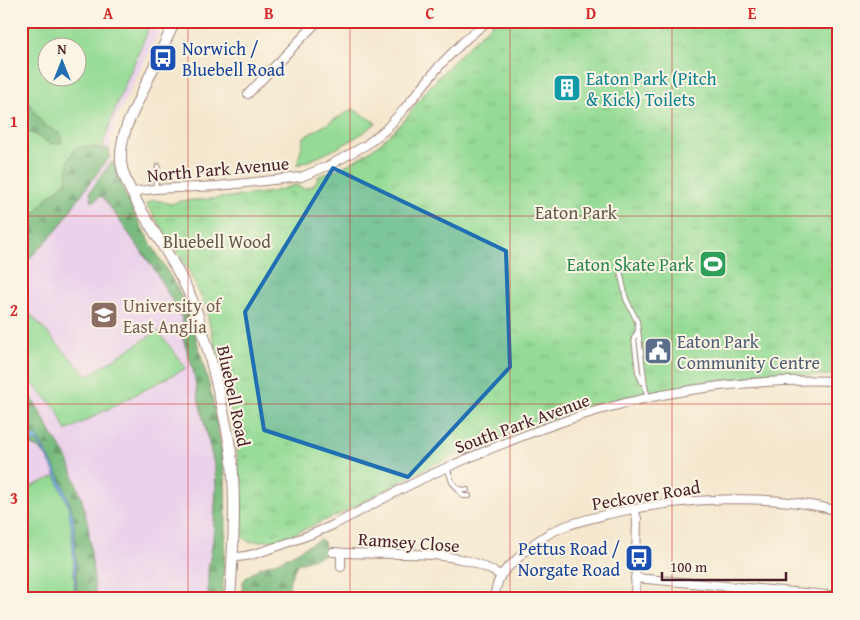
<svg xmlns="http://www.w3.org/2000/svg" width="860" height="620" font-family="'Gentium Book Plus',serif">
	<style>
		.built { fill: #ebd1eb; fill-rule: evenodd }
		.green { fill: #95db95; stroke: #707d60; fill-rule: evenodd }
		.forest { fill: url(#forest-firs); stroke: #616d54 }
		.park { fill: url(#park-tufts); stroke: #707d60 }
		.water { fill: #73b9ea; stroke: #5e6c8a }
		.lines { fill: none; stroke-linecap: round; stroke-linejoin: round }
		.lane-casing { stroke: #9f837c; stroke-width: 6 }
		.street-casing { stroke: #9f837c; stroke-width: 10 }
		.secondary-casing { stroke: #9f837c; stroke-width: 12 }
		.lane { stroke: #fff; stroke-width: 4 }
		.street { stroke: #fff; stroke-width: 8 }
		.secondary { stroke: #fff; stroke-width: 10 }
		.marked { fill: #1f6fb2; fill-opacity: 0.2; stroke: #1f6fb2; stroke-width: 4; stroke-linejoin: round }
		.grid { fill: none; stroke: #d62828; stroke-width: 1; stroke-opacity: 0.55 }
		.labels { text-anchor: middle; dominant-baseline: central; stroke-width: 4; stroke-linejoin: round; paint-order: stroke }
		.transit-label { font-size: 18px; fill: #164399; stroke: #fcf5e5; text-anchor: start }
		.culture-label { font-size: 18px; fill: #0d838f; stroke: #fcf5e5; text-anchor: start }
		.street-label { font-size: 18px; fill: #4a1f2b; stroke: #fcf5e5 }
		.park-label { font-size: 18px; fill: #60574b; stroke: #fcf5e5 }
		.leisure-label { font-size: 18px; fill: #27864d; stroke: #fcf5e5; text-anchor: end }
		.education-label { font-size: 18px; fill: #785e54; stroke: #fcf5e5; text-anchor: start }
		.service-label { font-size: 18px; fill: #4e5e75; stroke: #fcf5e5; text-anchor: start }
		.neatline { fill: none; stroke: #d62828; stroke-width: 2 }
		.grid-label { font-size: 16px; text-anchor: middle; font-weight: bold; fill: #d62828 }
	</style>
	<defs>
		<pattern id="forest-firs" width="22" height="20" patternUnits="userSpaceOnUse" patternTransform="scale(1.25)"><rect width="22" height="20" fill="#78bb7e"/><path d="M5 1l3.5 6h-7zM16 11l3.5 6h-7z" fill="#649767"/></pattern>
		<pattern id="park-tufts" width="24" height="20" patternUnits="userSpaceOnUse" patternTransform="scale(1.25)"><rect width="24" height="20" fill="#95db95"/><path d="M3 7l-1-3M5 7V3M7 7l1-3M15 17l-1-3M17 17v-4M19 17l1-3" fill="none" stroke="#82bc81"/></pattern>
	</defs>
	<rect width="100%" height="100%" fill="#fcf5e5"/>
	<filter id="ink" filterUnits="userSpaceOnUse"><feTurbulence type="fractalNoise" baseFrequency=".02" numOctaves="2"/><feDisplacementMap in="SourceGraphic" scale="10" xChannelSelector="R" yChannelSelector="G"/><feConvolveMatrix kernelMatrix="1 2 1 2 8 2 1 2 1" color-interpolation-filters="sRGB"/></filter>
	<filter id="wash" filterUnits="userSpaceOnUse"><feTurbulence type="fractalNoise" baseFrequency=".0096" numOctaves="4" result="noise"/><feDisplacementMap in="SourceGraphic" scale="20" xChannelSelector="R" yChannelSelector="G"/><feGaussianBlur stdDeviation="1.12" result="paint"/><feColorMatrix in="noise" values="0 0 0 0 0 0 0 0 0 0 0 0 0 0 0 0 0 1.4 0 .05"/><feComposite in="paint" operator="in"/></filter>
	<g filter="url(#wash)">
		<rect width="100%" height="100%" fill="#f4e7cd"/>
		<path class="built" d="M21 21H164L116 119 111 139 110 156 123 196 178 293 219 441V599H21ZM48 48H78V78H48Z"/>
		<g class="green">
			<path d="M21 21H146L147 33 116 106 102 148 85 146 69 171 66 182 48 197 21 231ZM48 48H78V78H48Z"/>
			<path d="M353 109 376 123C352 142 326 155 297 165L304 137Z"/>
			<path d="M21 304 87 376 158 331 186 368 66 431 57 410 21 371Z"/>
			<path d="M58 475C62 485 68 496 71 508 78 534 76 571 76 599H21V491Z"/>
		</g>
		<g class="forest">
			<path d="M21 88 34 111 44 125 61 134V143L51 144 31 133 21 129Z"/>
			<path d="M85 146 109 149 110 156 78 199 58 229 29 259 21 270V231L48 197 66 182 69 159 75 149Z"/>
			<path d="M113 162 126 197 143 230 180 293 192 323 212 396 224 463 225 477 226 529 222 599H208V570L213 539 215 504 216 487 215 469 198 397 193 369 182 336 184 330 181 317 156 272 102 196 92 202 90 192 100 177 111 163Z"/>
			<path d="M21 382 26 386 53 436 67 457 82 500 88 525 96 599H76V567L74 531 71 507 51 462 40 449 26 443 21 437Z"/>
			<path d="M320 539 324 542 326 549 323 555 297 564 290 579 288 599H241L243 581 247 577 259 568 282 560Z"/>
		</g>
		<path class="park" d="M496 21H839V375L776 376 714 382 633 395 600 404 525 428 432 465 342 513 280 540 248 542 242 536 241 505 236 435 222 373 205 306 188 269 147 205 148 203 153 200 161 201 170 204 181 201 209 199 240 196 272 192 295 185 304 189 314 185 319 176C353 166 383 144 407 117 414 108 420 98 428 89 447 67 468 47 489 26Z"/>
		<path class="water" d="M36 435C49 457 63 480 70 505 74 516 74 529 75 540 76 560 76 579 76 599H75L72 532 68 505 51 465 38 442 35 441 21 450V444Z"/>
	</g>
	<g filter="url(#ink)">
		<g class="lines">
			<defs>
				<g id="lane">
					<path d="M155 189 158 166"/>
					<path d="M619 266 626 299 637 321 645 386 648 398"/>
					<path d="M638 331 634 338 638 372 642 382"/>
					<path d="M447 467 452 482 458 489 467 490"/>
					<path d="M458 489 463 496H469"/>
				</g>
				<g id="street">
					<path d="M248 94 318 21"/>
					<path d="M132 193 138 191 155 189 218 186 301 177 330 165 366 145 385 130 404 109 441 64 465 40 488 21"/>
					<path d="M634 509 637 519 635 599"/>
					<path d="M333 552C376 556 422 550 465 560 478 563 489 569 501 575"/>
					<path d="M233 557C246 558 260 552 273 548 293 541 314 534 333 525 371 506 408 484 448 467 498 445 550 424 603 409 676 388 763 378 839 381"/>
					<path d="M341 567V553"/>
					<path d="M635 578 839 596"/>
					<path d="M493 599C496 591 497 580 502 574 505 570 509 566 513 563 526 549 540 537 558 529 574 522 592 518 609 514 680 498 768 492 839 511"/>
				</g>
				<path id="secondary" d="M175 21 127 125C123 137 120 150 121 162 123 179 133 194 140 208 157 238 179 268 192 300 202 324 208 349 214 373 221 402 229 432 232 462 236 508 233 553 230 599"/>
			</defs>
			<use href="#lane" class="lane-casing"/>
			<use href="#street" class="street-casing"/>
			<use href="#secondary" class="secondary-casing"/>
			<use href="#lane" class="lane"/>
			<use href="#street" class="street"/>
			<use href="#secondary" class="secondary"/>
		</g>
	</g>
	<path class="marked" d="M333 168 506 251 510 367 408 477 264 430 245 312Z"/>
	<path class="grid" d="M188 21V599M350 21V599M510 21V599M672 21V599M21 216H839M21 404H839"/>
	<defs>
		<symbol id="bus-square" viewBox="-11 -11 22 22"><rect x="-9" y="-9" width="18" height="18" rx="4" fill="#1a4fb4" stroke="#fcf5e5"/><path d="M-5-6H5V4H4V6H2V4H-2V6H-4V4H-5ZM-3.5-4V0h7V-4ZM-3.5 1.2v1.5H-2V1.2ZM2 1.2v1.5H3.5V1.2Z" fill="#fff"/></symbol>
		<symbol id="building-square" viewBox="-11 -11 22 22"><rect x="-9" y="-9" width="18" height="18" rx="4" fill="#0f9aa8" stroke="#fcf5e5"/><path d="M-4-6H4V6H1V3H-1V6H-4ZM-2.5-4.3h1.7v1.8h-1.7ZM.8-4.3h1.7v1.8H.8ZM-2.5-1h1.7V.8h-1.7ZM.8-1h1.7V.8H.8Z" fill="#fff"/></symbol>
		<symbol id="stadium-square" viewBox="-11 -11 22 22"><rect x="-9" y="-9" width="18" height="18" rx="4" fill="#2e9e5b" stroke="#fcf5e5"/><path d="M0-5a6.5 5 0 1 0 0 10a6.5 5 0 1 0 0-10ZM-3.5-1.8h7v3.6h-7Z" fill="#fff"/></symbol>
		<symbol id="university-square" viewBox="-11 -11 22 22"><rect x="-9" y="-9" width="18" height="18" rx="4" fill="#8d6e63" stroke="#fcf5e5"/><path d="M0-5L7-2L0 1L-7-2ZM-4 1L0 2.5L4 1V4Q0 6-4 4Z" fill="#fff"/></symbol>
		<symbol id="civic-square" viewBox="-11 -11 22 22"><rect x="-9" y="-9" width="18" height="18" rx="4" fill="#5c6f8a" stroke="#fcf5e5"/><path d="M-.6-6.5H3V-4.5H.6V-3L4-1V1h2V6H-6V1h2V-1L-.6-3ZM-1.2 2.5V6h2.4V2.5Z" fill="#fff"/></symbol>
	</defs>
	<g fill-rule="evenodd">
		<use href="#bus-square" x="147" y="42" width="32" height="32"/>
		<use href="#building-square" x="551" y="72" width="32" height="32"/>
		<use href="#stadium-square" x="697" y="248" width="32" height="32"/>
		<use href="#university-square" x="88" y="299" width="32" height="32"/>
		<use href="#civic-square" x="642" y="335" width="32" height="32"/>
		<use href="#bus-square" x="623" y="542" width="32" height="32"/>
	</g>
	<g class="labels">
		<g class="transit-label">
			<text x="182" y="48">Norwich /<tspan x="182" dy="21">Bluebell Road</tspan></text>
			<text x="620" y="548" text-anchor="end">Pettus Road /<tspan x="620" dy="21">Norgate Road</tspan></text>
		</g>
		<g class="culture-label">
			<text x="586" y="78">Eaton Park (Pitch<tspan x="586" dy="21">&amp; Kick) Toilets</tspan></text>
		</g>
		<g class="street-label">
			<text transform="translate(218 169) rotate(-5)">North Park Avenue</text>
			<text transform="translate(234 396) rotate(78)">Bluebell Road</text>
			<text transform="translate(522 423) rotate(-20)">South Park Avenue</text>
			<text transform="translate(646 495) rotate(-9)">Peckover Road</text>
			<text transform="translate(409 542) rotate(4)">Ramsey Close</text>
		</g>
		<g class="park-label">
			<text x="576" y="212">Eaton Park</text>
			<text x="217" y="241">Bluebell Wood</text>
		</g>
		<g class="leisure-label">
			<text x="694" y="264">Eaton Skate Park</text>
		</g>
		<g class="education-label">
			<text x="123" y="305">University of<tspan x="123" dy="21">East Anglia</tspan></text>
		</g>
		<g class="service-label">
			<text x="677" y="341">Eaton Park<tspan x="677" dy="21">Community Centre</tspan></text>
		</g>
	</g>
	<rect width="860" height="620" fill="none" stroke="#fcf5e5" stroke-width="55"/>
	<g transform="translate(62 62)"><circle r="24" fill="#fcf5e5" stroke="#b59f9b"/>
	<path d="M0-4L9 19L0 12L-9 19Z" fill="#1f6fb2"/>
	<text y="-8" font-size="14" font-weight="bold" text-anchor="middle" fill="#4a1f2b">N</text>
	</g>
	<path d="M662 572v8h124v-8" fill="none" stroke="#4a1f2b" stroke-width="2.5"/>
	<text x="670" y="572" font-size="15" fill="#4a1f2b" stroke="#fcf5e5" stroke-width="4" paint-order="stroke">100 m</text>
	<rect x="28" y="28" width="804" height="564" class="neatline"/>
	<g class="grid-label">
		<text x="108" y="19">A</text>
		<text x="269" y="19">B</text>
		<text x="430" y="19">C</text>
		<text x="591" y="19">D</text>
		<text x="752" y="19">E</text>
		<text x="14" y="127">1</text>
		<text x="14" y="316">2</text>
		<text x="14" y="504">3</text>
	</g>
</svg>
